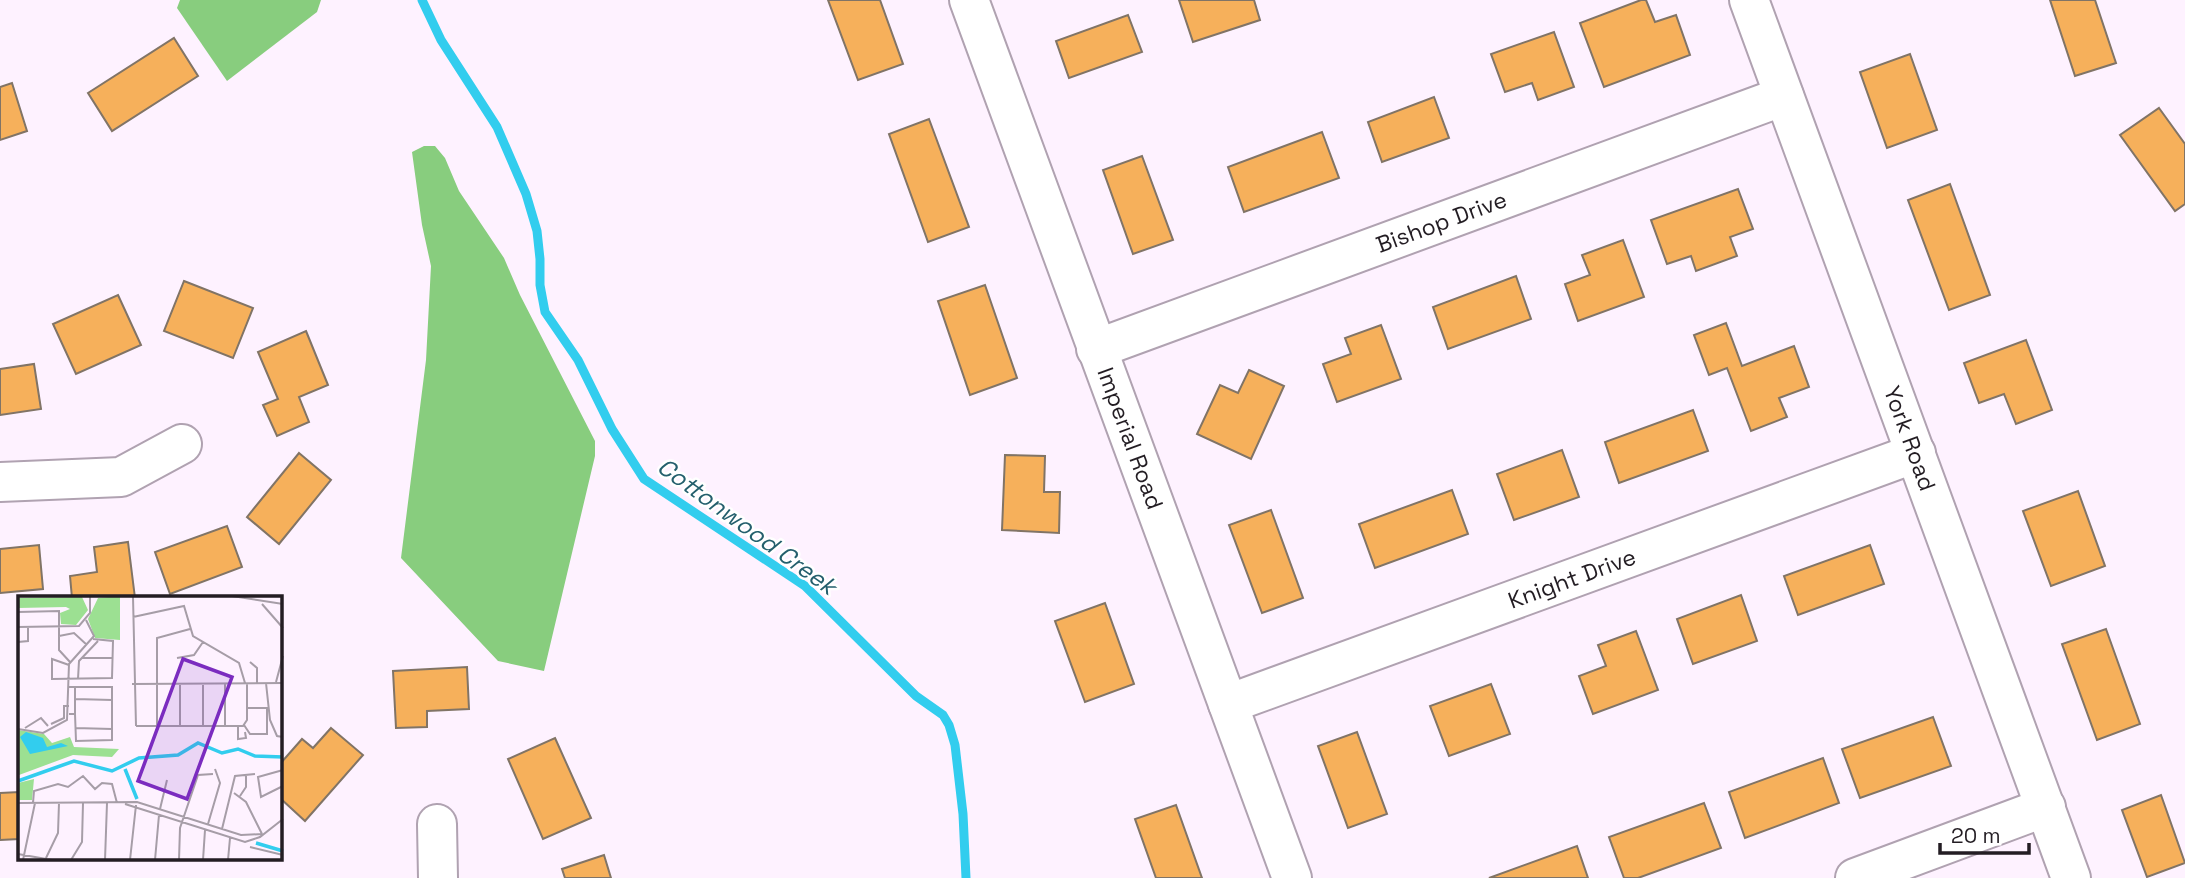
<svg xmlns="http://www.w3.org/2000/svg" width="2185" height="878" font-family="'Space Grotesk',sans-serif">
	<style>
		.forest { fill: #88cd7e }
		.lines { fill: none; stroke-linecap: round; stroke-linejoin: round }
		.stream { stroke: #32cdee; stroke-width: 9 }
		.building { fill: #f6b05b; stroke: #817466; stroke-width: 2 }
		.minor-casing { stroke: #b0a2b1; stroke-width: 42 }
		.minor { stroke: #fff; stroke-width: 38 }
		.labels { text-anchor: middle; dominant-baseline: central; stroke-width: 5; stroke-linejoin: round; paint-order: stroke }
		.street-label { font-size: 23px; fill: #231d23; stroke: #fff }
		.water-label { font-size: 24px; font-style: italic; fill: #245f6d; stroke: #fff }
		.inset-river { fill: none; stroke: #32cdee; stroke-width: 3.5 }
		.inset-road { fill: none; stroke: #a69da7; stroke-width: 2 }
		.view { fill: #7b2cbf; fill-opacity: 0.15; stroke: #7b2cbf; stroke-width: 3.5 }
		.inset-edge { fill: none; stroke: #231d23; stroke-width: 3.5 }
	</style>
	<rect width="100%" height="100%" fill="#fef2ff"/>
	<g class="forest">
		<path d="M180 0H321L317 12 227 81 177 8Z"/>
		<path d="M424 146H435L445 158 459 191 504 258 520 295 595 441V456L544 671 498 661 401 558 426 360 431 266 422 225 412 152Z"/>
	</g>
	<g class="lines">
		<path class="stream" d="M422 0 441 40 497 127 526 194 537 231 540 259V285L545 312 578 360 612 429 644 479 805 586 916 696 943 715 949 725 955 745 963 814 966 878"/>
	</g>
	<g class="building">
		<path d="M828 0H880L903 64 858 80Z"/>
		<path d="M1179 0H1254L1260 20 1193 42Z"/>
		<path d="M1641 0H1646L1655 22 1676 15 1690 55 1604 87 1580 23Z"/>
		<path d="M2050 0H2095L2116 63 2075 76Z"/>
		<path d="M1128 15 1142 52 1069 78 1056 41Z"/>
		<path d="M1554 32 1574 87 1538 100 1532 83 1505 92 1491 54Z"/>
		<path d="M174 38 198 76 112 131 88 93Z"/>
		<path d="M1910 54 1937 130 1887 148 1860 72Z"/>
		<path d="M12 83 27 131 0 140V87Z"/>
		<path d="M1434 97 1449 138 1382 162 1368 122Z"/>
		<path d="M2159 108 2185 144V204L2175 211 2120 135Z"/>
		<path d="M929 119 969 227 928 242 889 134Z"/>
		<path d="M1322 132 1339 178 1244 212 1228 167Z"/>
		<path d="M1142 156 1173 240 1133 254 1103 170Z"/>
		<path d="M1950 184 1990 295 1949 310 1908 200Z"/>
		<path d="M1738 189 1753 229 1730 237 1737 256 1696 271 1691 256 1667 264 1651 220Z"/>
		<path d="M1623 240 1644 297 1578 321 1565 284 1590 275 1582 255Z"/>
		<path d="M1516 276 1531 319 1448 349 1433 307Z"/>
		<path d="M184 281 253 308 233 358 164 331Z"/>
		<path d="M985 285 1017 378 970 395 938 301Z"/>
		<path d="M118 295 141 345 76 374 53 324Z"/>
		<path d="M1726 323 1742 366 1794 346 1809 387 1779 398 1787 417 1751 431 1727 368 1709 375 1694 335Z"/>
		<path d="M1381 325 1401 379 1337 402 1323 364 1351 354 1345 338Z"/>
		<path d="M306 331 328 385 299 397 309 422 277 436 263 405 278 399 258 352Z"/>
		<path d="M2026 340 2052 410 2016 424 2004 394 1979 403 1964 363Z"/>
		<path d="M34 364 41 409 0 415V369Z"/>
		<path d="M1249 370 1284 386 1251 459 1197 434 1220 385 1238 393Z"/>
		<path d="M1693 410 1708 451 1619 483 1605 442Z"/>
		<path d="M1562 450 1579 497 1514 520 1497 474Z"/>
		<path d="M299 453 331 480 279 544 247 517Z"/>
		<path d="M1005 455 1045 456 1044 492H1060L1059 533 1002 530Z"/>
		<path d="M1452 490 1468 534 1375 568 1359 524Z"/>
		<path d="M2078 491 2105 566 2051 586 2023 511Z"/>
		<path d="M1271 510 1303 598 1262 613 1229 525Z"/>
		<path d="M227 526 242 567 170 594 155 552Z"/>
		<path d="M128 542 135 598H72L70 576 97 572 94 547Z"/>
		<path d="M39 545 43 589 0 593V549Z"/>
		<path d="M1870 545 1884 584 1798 615 1784 576Z"/>
		<path d="M1741 595 1757 641 1693 664 1677 619Z"/>
		<path d="M1105 603 1134 684 1085 702 1055 621Z"/>
		<path d="M2106 629 2140 724 2097 740 2062 644Z"/>
		<path d="M1636 631 1658 690 1593 714 1579 676 1606 666 1598 645Z"/>
		<path d="M467 667 469 709 427 711V727L396 728 393 671Z"/>
		<path d="M1491 684 1510 734 1449 756 1430 706Z"/>
		<path d="M1933 717 1951 766 1860 798 1842 749Z"/>
		<path d="M331 728 363 755 305 821 280 798V764L302 739 313 748Z"/>
		<path d="M1357 732 1387 814 1348 828 1318 746Z"/>
		<path d="M555 738 591 818 543 839 508 759Z"/>
		<path d="M1823 758 1839 803 1745 838 1729 792Z"/>
		<path d="M19 792V839L0 840V793Z"/>
		<path d="M2161 795 2185 863 2147 877 2122 810Z"/>
		<path d="M1704 803 1721 848 1638 878H1624L1609 837Z"/>
		<path d="M1176 805 1202 878H1156L1135 819Z"/>
		<path d="M1577 846 1588 878H1489Z"/>
		<path d="M604 855 611 878H565L562 869Z"/>
	</g>
	<g class="lines">
		<defs>
			<g id="minor">
				<path id="s1" d="M969 0 1292 878"/>
				<path id="s2" d="M1749 0 2071 878"/>
				<path id="s3" d="M1096 349 1784 96"/>
				<path d="M0 482 121 477 182 444"/>
				<path id="s4" d="M1228 704 1916 453"/>
				<path d="M437 824 438 878"/>
				<path d="M1855 878 2046 807"/>
			</g>
		</defs>
		<use href="#minor" class="minor-casing"/>
		<use href="#minor" class="minor"/>
	</g>
	<g class="labels">
		<g class="street-label">
			<text stroke="none"><textPath href="#s3" startOffset="368">Bishop Drive</textPath></text>
			<text stroke="none"><textPath href="#s1" startOffset="467">Imperial Road</textPath></text>
			<text stroke="none"><textPath href="#s2" startOffset="467">York Road</textPath></text>
			<text stroke="none"><textPath href="#s4" startOffset="366">Knight Drive</textPath></text>
		</g>
		<g class="water-label">
			<text transform="translate(747 526) rotate(36)">Cottonwood Creek</text>
		</g>
	</g>
	<g transform="translate(18 596)">
		<rect width="264" height="264" fill="#fef2ff"/>
		<path d="M102 0V44L77 42 70 23 80 2ZM64 1 70 14 58 29 43 28 42 17 52 13 48 11 0 12V2ZM0 134 26 138 34 147 52 141 56 151 101 153 94 161 55 159 1 179ZM16 183 14 204H0V187Z" fill="#9ce092"/>
		<path d="M8 136 25 142 29 151 43 147 50 150 12 158 2 141Z" fill="#32cdee"/>
		<path class="inset-river" d="M107 173 119 203M0 185 56 165 94 175 121 162 160 159 180 147 204 157 220 153 237 160 265 161M238 247 265 255"/>
		<path class="inset-road" d="M214 0 265 8M115 1 118 130M244 8 265 32M0 16 41 15V54L52 66M115 21 166 10 175 40 221 67 227 87M0 31 61 30 72 17V0M41 40 56 37 69 49M0 46 10 45V31M64 62H95M159 62 176 59 185 46M232 66 239 72V87M51 69 34 63V83L94 82 95 45 75 43M60 83 61 65 80 45M258 86 265 60M162 87V131M207 87V131M248 87 252 124 259 140 265 141M114 88 265 87M57 103 94 104M51 118H57L58 145 94 144V91H51M57 118V91M33 128 46 122V110H51M226 129 232 138H249V112H229M118 130H225L229 124V87M139 131V42L172 33M185 131V87M220 131V143L228 142 227 136M7 132 23 122 30 130M57 132 94 133M0 133 25 137 49 124 51 68 76 40 68 24M265 174 240 181 243 201 265 190M216 197 228 206 244 238M222 200 228 191V178M0 207 119 206 223 239 244 238M15 207 16 195 40 188 50 191 65 180 77 193 84 187 94 188 99 207M107 208 227 246 242 241 265 223M142 213 149 184M190 228 202 187 197 173M204 233 217 180 237 178M232 251 265 259M0 258 34 264M28 262 40 237 41 207M5 264 17 207M53 264 64 246 65 207M87 264 89 207M112 264 118 209M137 264 141 219M161 264 162 232 180 179 195 178M185 264 187 234M210 264 212 242"/>
		<path class="view" d="M165 63 214 81 169 203 120 185Z"/>
		<rect width="264" height="264" class="inset-edge"/>
	</g>
	<path d="M1940 843v10h89v-10" fill="none" stroke="#231d23" stroke-width="3.5"/>
	<text x="1951" y="843" font-size="21" fill="#231d23" stroke="#ffffff" stroke-width="5" paint-order="stroke">20 m</text>
</svg>
